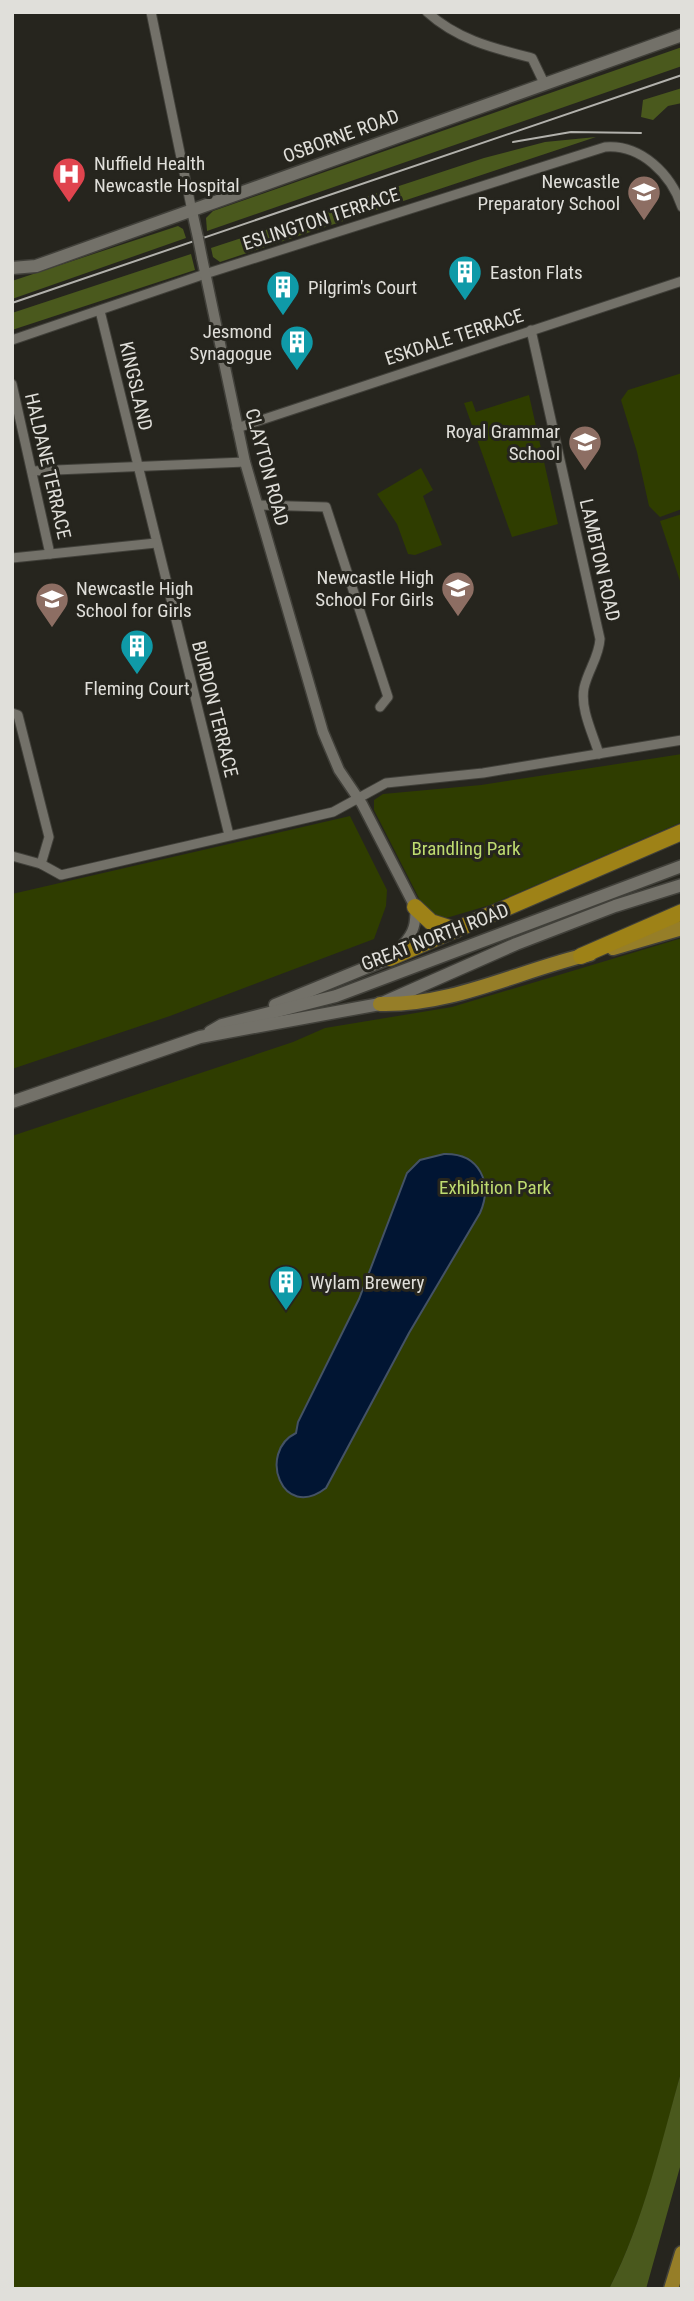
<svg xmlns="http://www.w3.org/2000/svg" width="694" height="2301" font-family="'Roboto Condensed',sans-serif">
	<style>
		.green { fill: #2f3d00 }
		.forest { fill: #4a591d }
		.water { fill: #011533; stroke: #445265; stroke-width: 2 }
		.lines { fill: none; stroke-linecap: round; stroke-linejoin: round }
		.minor-casing { stroke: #41403a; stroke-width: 11 }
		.tertiary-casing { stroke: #41403a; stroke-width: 13 }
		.secondary-casing { stroke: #41403a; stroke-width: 15 }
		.trunk-casing { stroke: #41403a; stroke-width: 17 }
		.motorway-casing { stroke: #41403a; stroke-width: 18 }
		.minor { stroke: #737169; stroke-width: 9 }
		.tertiary { stroke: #737169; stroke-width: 10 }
		.secondary { stroke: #737169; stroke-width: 12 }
		.trunk { stroke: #967e28; stroke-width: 14 }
		.motorway { stroke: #9e8217; stroke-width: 16 }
		.tram { stroke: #b2b1ac; stroke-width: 2 }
		.tertiary-bridge-casing { stroke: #41403a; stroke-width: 13; stroke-linecap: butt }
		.tertiary-bridge { stroke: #737169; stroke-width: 10 }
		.labels { text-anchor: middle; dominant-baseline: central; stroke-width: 6; stroke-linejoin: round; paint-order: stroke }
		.street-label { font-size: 19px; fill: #e0dfda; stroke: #26251e }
		.poi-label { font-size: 19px; fill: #e0dfda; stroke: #26251e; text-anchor: start }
		.park-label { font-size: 19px; fill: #bedb70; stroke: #26251e }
	</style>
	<rect width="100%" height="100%" fill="#26251e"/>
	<!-- green -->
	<g class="green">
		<path d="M682 373V509L660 517 649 506 637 452 621 400 628 390Z"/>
		<path d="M529 395 558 524 512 537 464 403 472 401 476 412Z"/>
		<path d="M421 468 433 490 423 496 442 545 415 555 408 554 397 524 377 494Z"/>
		<path d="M682 514V587L660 521Z"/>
		<path d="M682 754V822L490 905 443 919 426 912 374 810V800L383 794 481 785Z"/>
		<path d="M350 816 387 890 386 906 374 939 170 1016 12 1069V894Z"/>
		<path d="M682 938V2069C662 2143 644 2221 609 2289H12V1136L293 1042 325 1028 452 1007Z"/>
	</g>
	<!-- forest -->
	<g class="forest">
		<path d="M682 47V66L207 231 206 218 213 211Z"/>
		<path d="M682 88V103L668 106 653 120 641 117 643 100Z"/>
		<path d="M596 137 220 262 213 257 211 248 484 158 545 142Z"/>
		<path d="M178 226 183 229 186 238 12 299V281Z"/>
		<path d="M191 254 195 270 12 330V313Z"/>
		<path d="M682 2069V2160L646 2289H609C644 2221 661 2143 682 2069Z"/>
	</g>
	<!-- water -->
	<path class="water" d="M444 1154C480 1153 493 1183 480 1213L409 1333 326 1488C282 1522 257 1452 296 1433L298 1422 359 1299 407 1173 420 1160Z"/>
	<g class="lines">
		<!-- minor casing -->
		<g class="minor-casing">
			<g id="minor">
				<path d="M151 12 192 211"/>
				<path d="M427 12C458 40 493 48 532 58L544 83"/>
				<path d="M100 311 229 835"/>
				<path d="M531 330 600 639C599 657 588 670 584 688 580 709 593 734 599 754"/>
				<path d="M12 340 205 274 605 147C641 144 671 174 682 207"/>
				<path d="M12 384 50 554"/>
				<path d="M237 428 682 281"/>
				<path d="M32 471 245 462"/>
				<path d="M258 505 326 507 388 697 380 707"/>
				<path d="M12 558 156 543"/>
				<path d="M12 713 18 715 49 837 41 864"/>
				<path d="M12 856 41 864 61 875 333 812 386 783 483 773 682 740"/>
			</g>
		</g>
		<!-- tertiary casing -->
		<g class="tertiary-casing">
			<g id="tertiary">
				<path d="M192 211 198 238"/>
				<path d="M202 258 245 462 323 732 339 770 362 804 415 907C417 928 411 937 397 951"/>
			</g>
		</g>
		<!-- secondary casing -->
		<g class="secondary-casing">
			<g id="secondary">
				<path d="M12 268 36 266 682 35"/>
				<path d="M275 1005 390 958"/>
				<path d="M210 1032 222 1025 336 996 682 866"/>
				<path d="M12 1102 200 1037 380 1004 516 944 615 906 682 885"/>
			</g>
		</g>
		<!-- trunk casing -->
		<g class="trunk-casing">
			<g id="trunk">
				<path d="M613 948 682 928"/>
				<path d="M380 1004C453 1006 520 970 590 954"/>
				<path d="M671 2289 682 2253"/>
			</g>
		</g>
		<!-- motorway casing -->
		<g class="motorway-casing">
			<g id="motorway">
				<path d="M415 907 431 922 456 930"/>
				<path d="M581 956 682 912"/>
				<path d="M390 958 682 832"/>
			</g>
		</g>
		<!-- minor -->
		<use href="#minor" class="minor"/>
		<!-- tertiary -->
		<use href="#tertiary" class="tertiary"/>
		<!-- secondary -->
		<use href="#secondary" class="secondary"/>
		<!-- trunk -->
		<use href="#trunk" class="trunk"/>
		<!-- motorway -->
		<use href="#motorway" class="motorway"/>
		<!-- tram -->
		<g class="tram">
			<path d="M513 142 571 132 641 133"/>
			<path d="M12 303 682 75"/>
		</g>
		<!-- tertiary-bridge casing -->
		<g class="tertiary-bridge-casing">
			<path id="tertiary-bridge" d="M198 238 202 258"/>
		</g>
		<!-- tertiary-bridge -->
		<use href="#tertiary-bridge" class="tertiary-bridge"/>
	</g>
	<!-- icons -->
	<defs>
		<g id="hospital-pin" transform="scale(1.75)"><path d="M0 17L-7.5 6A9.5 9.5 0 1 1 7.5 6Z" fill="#e0444e" stroke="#26251e"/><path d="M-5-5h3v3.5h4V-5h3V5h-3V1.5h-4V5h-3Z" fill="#fff"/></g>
		<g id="school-pin" transform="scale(1.75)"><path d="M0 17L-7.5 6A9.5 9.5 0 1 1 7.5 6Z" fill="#8d6e63" stroke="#26251e"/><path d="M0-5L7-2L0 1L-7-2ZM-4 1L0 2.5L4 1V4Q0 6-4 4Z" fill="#fff"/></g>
		<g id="building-pin" transform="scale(1.75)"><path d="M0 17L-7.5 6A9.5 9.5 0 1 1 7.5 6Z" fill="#0f9aa8" stroke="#26251e"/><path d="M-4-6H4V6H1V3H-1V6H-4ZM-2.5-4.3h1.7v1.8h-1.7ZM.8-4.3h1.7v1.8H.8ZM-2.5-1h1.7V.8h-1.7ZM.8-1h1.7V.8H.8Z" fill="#fff"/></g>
	</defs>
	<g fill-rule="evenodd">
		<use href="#hospital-pin" x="69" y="174"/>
		<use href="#school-pin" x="644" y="192"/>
		<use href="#building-pin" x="465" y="272"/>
		<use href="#building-pin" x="283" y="287"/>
		<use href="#building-pin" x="297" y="342"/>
		<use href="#school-pin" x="585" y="442"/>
		<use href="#school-pin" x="458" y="588"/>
		<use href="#school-pin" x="52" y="599"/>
		<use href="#building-pin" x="137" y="646"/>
		<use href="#building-pin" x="286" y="1282"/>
	</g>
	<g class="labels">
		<!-- street labels -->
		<g class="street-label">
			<text transform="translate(341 136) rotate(-20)">OSBORNE ROAD</text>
			<text transform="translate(321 219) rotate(-18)">ESLINGTON TERRACE</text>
			<text transform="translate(454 337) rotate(-18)">ESKDALE TERRACE</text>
			<text transform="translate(136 386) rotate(77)">KINGSLAND</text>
			<text transform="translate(48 466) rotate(77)">HALDANE TERRACE</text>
			<text transform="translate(267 467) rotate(75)">CLAYTON ROAD</text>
			<text transform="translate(600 560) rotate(77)">LAMBTON ROAD</text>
			<text transform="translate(215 709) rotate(76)">BURDON TERRACE</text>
			<text transform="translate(435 937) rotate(-21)">GREAT NORTH ROAD</text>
		</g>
		<!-- poi labels -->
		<g class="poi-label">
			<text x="94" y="163">Nuffield Health<tspan x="94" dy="22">Newcastle Hospital</tspan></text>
			<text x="620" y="181" text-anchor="end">Newcastle<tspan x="620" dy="22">Preparatory School</tspan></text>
			<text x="490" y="272">Easton Flats</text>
			<text x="308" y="287">Pilgrim's Court</text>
			<text x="272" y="331" text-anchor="end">Jesmond<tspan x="272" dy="22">Synagogue</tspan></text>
			<text x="560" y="431" text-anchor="end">Royal Grammar<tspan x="560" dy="22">School</tspan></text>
			<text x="434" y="577" text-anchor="end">Newcastle High<tspan x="434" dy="22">School For Girls</tspan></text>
			<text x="76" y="588">Newcastle High<tspan x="76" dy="22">School for Girls</tspan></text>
			<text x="137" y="688" text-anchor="middle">Fleming Court</text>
			<text x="310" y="1282">Wylam Brewery</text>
		</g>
		<!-- park labels -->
		<g class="park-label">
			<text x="466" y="848">Brandling Park</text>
			<text x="495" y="1187">Exhibition Park</text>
		</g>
	</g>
	<!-- border -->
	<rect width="694" height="2301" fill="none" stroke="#e0dfda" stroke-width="28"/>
</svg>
